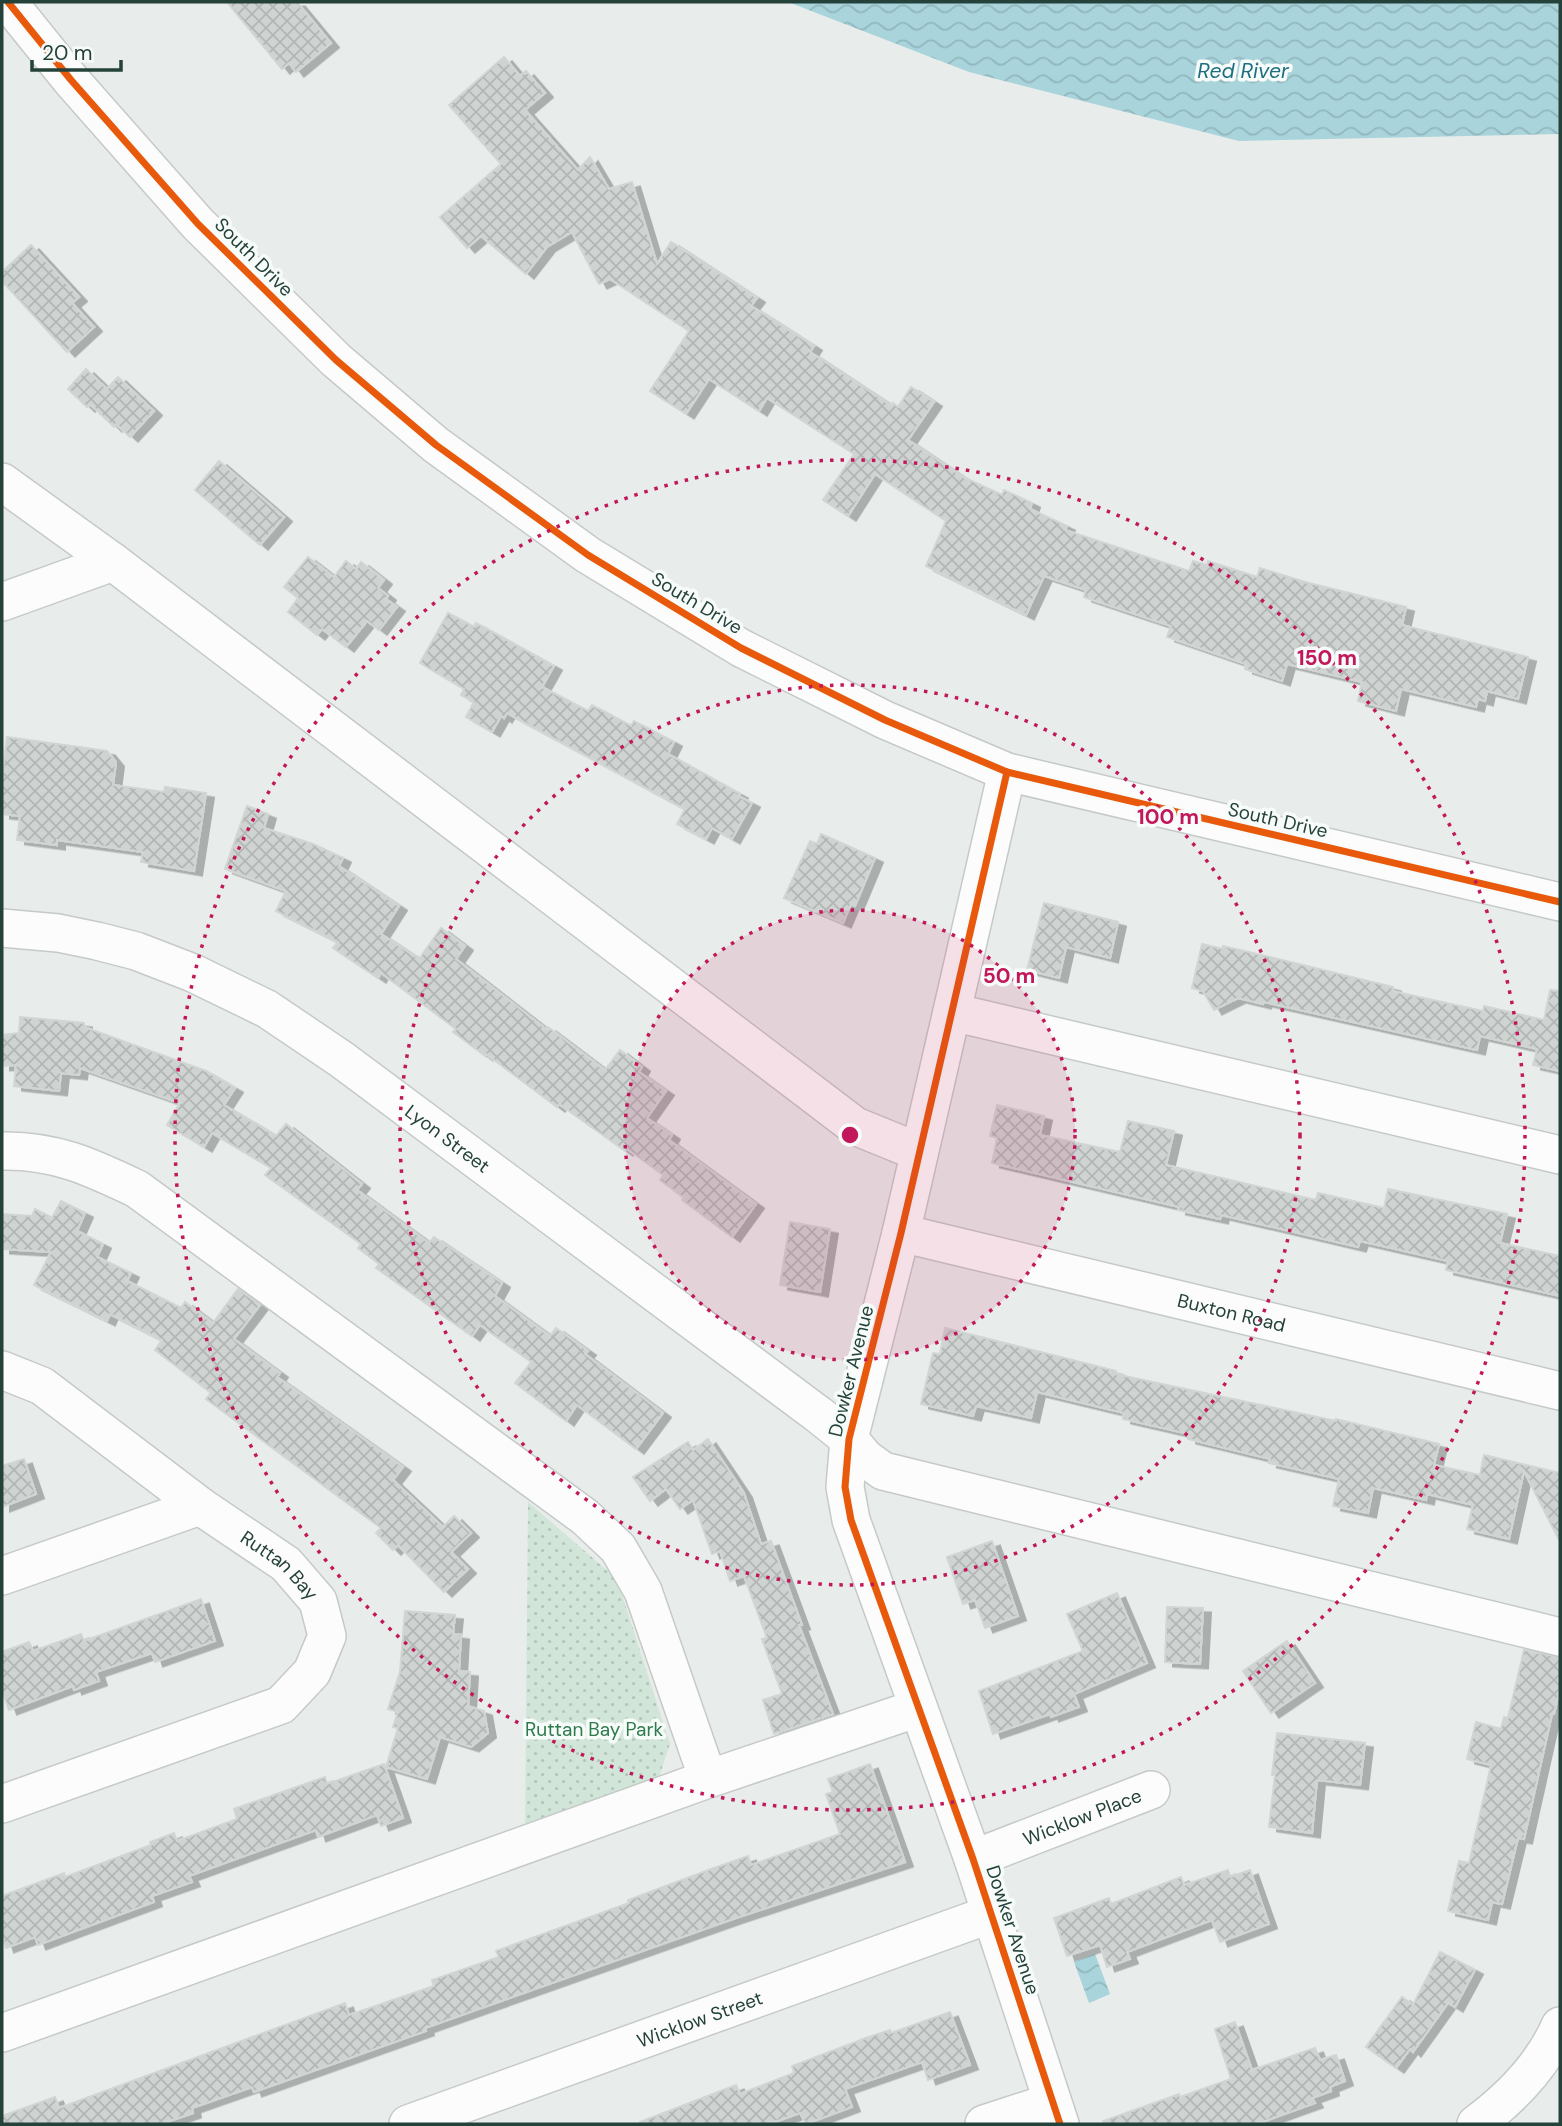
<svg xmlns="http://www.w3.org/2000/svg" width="1562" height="2126" font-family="'DM Sans',sans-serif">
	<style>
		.park { fill: url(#park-dots) }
		.water { fill: url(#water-waves) }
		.building { fill: url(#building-cross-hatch); stroke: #d1d6d4; stroke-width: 2; filter: url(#shadow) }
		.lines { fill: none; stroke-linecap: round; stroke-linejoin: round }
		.minor-casing { stroke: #c5cac8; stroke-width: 40 }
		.minor { stroke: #fcfcfc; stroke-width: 37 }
		.cycleway-casing { stroke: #f7fbf9; stroke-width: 11 }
		.cycleway { stroke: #e8590c; stroke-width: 7 }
		.ring { fill: none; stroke: #c2185b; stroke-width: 3.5; stroke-dasharray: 3.5 7 }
		.labels { text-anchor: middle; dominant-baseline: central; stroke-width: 7; stroke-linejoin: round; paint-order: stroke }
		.street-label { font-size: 19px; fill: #24423a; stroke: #f7fbf9 }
		.park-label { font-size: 19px; fill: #2d7a4b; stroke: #f7fbf9 }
		.water-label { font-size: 21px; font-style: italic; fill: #1c6f80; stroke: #f7fbf9 }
		.centre { fill: #c2185b; stroke: #f7fbf9; stroke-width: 3.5 }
		.ring-label { font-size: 21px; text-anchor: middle; font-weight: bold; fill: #c2185b; stroke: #f7fbf9; stroke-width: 7; stroke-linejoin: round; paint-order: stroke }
	</style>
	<defs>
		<pattern id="park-dots" width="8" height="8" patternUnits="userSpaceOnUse" patternTransform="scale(1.75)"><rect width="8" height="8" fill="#d1e6d8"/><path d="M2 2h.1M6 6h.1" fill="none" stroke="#b3c6ba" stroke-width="1.8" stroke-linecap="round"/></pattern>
		<pattern id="water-waves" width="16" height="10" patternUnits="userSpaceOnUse" patternTransform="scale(1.75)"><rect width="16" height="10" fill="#a9d4db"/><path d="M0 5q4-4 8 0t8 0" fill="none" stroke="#91b7bd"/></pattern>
		<pattern id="building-cross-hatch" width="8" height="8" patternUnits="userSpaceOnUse" patternTransform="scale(1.75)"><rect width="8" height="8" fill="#cfd4d2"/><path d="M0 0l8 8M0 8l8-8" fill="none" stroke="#b2b7b5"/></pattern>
		<filter id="shadow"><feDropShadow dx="8" dy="4.5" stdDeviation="0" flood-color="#0004"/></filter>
	</defs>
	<rect width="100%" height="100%" fill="#e8edeb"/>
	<!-- park -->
	<path class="park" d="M528 1502 617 1579 670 1744 658 1780 525 1831Z"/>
	<!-- water -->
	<g class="water">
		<path d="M788 2H1560V134L1239 141 969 72Z"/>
		<path d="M1095 1954 1110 1994 1089 2003 1074 1962Z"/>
	</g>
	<!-- building -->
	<g class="building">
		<path d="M227 2H297L331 43 296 72 289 63 282 69Z"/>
		<path d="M504 57 520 76 526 71 545 93 525 110 578 170 590 157 609 189 632 182 657 264 671 242 757 298 751 306 814 346 810 352 892 406 893 403 898 407 911 387 934 402 908 440 963 477 1002 495 1004 490 1032 503 1030 509 1067 526 1065 530 1189 571 1193 561 1207 565 1208 561 1257 577 1260 568 1305 582 1406 607 1402 625 1528 657 1518 699 1487 691 1485 701 1478 699 1476 707 1401 689 1396 711 1358 701 1362 682 1287 664 1282 681 1245 669 1246 664 1167 637 1171 626 1084 597 1086 590 1044 576 1026 615 926 566 946 521 875 474 848 516 823 500 854 454 767 398 759 411 709 379 686 414 650 391 689 331 610 279 599 284 572 232 547 247 526 274 481 236 467 248 440 217 501 164 449 105Z"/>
		<path d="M31 245 79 297 72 303 94 327 67 352 2 281V272Z"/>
		<path d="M86 369 107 389 118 377 154 411 130 437 116 424 114 427 90 404 87 407 68 389Z"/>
		<path d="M219 461 284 517 260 545 195 490Z"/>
		<path d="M308 557 334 577 346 561 356 569 361 562 384 580 378 588 388 596 386 599 397 607 379 630 367 621 346 647 322 629 317 635 288 612 298 598 284 587Z"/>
		<path d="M448 613 474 627 476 623 554 666 542 687 588 711 592 705 631 726 634 721 674 742 668 754 740 794 738 796 752 803 732 839 712 828 706 839 677 824 685 809 507 713 504 718 501 716 492 732 466 717 474 702 461 695 464 689 420 663Z"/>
		<path d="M7 737 107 751 116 762 113 785 164 792 165 787 206 793 194 871 141 862 143 852 57 840V845L17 840 20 816 2 814V781Z"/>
		<path d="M247 806 268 814 264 828 313 844 343 858 339 866 399 906 381 934 419 959 441 928 465 946 456 959 546 1029 548 1027 605 1070 620 1050 642 1067 639 1072 666 1091 647 1118 672 1135 669 1140 756 1204 732 1237 682 1200 684 1198 660 1180 663 1175 627 1149 625 1151 559 1104 557 1107 486 1054 485 1056 453 1032 456 1029 381 973 378 978 333 948 338 942 276 911 286 891 225 869Z"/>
		<path d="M821 834 875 858 855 906 851 904 843 923 784 898 810 841 817 844Z"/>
		<path d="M1044 903 1118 922 1110 958 1066 947 1059 978 1027 970Z"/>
		<path d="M1202 944 1223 949V946L1274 958 1393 987 1392 991 1483 1011 1484 1006 1544 1020 1550 990 1560 991V1071L1533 1065 1537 1049 1480 1036 1477 1050 1264 1002 1263 1004 1238 998 1214 1010 1203 991 1192 988Z"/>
		<path d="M20 1017 84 1023V1027L206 1071 235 1088 224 1105 276 1136 286 1124 362 1184 357 1190 429 1243 434 1237 502 1283 495 1296 550 1336 556 1328 588 1351 585 1354 663 1413 636 1449 577 1405 566 1421 515 1383 531 1362 480 1325 472 1336 376 1268 379 1264 358 1248 361 1244 265 1175 271 1168 212 1133 204 1147 167 1125 180 1103 80 1068 79 1075 61 1073 59 1091 14 1086 16 1065 2 1066V1035L19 1033Z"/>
		<path d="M997 1105 1044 1116 1040 1135 1120 1152 1128 1121 1174 1131 1166 1165 1316 1200 1318 1193 1384 1208 1388 1189 1507 1214 1500 1243 1560 1256V1296L1446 1270 1448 1261 1360 1241 1358 1247 1221 1215 1220 1219 1178 1210 1179 1207 992 1163 997 1138 990 1136Z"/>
		<path d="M61 1201 85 1213 77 1231 103 1244 97 1257 131 1273 127 1281 181 1308 185 1302 213 1323 238 1289 260 1305 234 1339 280 1373 277 1377 403 1467 393 1480 443 1527 454 1516 471 1533 451 1552 468 1569 444 1592 398 1545 393 1550 376 1533 381 1528 206 1399 211 1393 155 1350 162 1340 110 1314 107 1321 34 1285 51 1252 2 1249V1214L32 1216 35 1209 52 1218Z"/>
		<path d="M790 1222 830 1229 820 1292 780 1285Z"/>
		<path d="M945 1328 1116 1371 1115 1374 1336 1421V1419L1439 1444 1434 1465 1480 1475 1484 1455 1560 1473V1542L1524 1471 1509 1539 1467 1529 1473 1505 1427 1494 1426 1500 1373 1488 1368 1513 1333 1506 1339 1479 1269 1463 1270 1459 1188 1439 1189 1434 1123 1419 1124 1413 1037 1392 1031 1418 976 1406 973 1416 921 1404 933 1353 940 1354Z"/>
		<path d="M708 1439 744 1493 761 1544 771 1541 802 1625H799L833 1714 774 1734 763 1700 782 1694 762 1639 767 1638 744 1576 730 1581 720 1551 712 1554 693 1500 680 1509 666 1489 650 1501 633 1477 688 1442 693 1450Z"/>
		<path d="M24 1459 36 1494 2 1507V1466Z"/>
		<path d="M992 1541 1018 1616 985 1628 975 1600 963 1604 947 1557Z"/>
		<path d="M1117 1593 1147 1663 1074 1694 1079 1707 1051 1717 1050 1714 993 1734 979 1691 1083 1651 1067 1614Z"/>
		<path d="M201 1599 215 1641 155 1662 152 1653 96 1672 99 1681 74 1690 73 1686 9 1710 2 1690V1652L29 1642 33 1651 81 1634 84 1641Z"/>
		<path d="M1167 1607 1203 1608 1200 1664 1165 1662Z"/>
		<path d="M405 1611 455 1615 453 1634 461 1635 459 1671 470 1672 468 1706 484 1711 488 1733 471 1747 440 1737 427 1779 386 1767 398 1728 393 1727 398 1712 388 1709 400 1672Z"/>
		<path d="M1287 1641 1315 1683 1271 1713 1243 1671Z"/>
		<path d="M1524 1650 1560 1657V1688L1554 1714H1552L1524 1839 1518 1838 1502 1904 1492 1902 1488 1920 1448 1911 1459 1861 1469 1863 1491 1765 1467 1759 1476 1722 1501 1729 1504 1717 1508 1718Z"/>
		<path d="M1277 1733 1365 1743 1360 1785 1317 1780 1312 1833 1269 1827 1275 1775H1272Z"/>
		<path d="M384 1764 403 1818 381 1826 377 1815 318 1837 316 1830 189 1876 192 1882 152 1896 154 1902 38 1945 35 1937 6 1948 2 1935V1896L64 1873 65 1877 151 1845 150 1842 174 1833 177 1841 237 1819 234 1809 325 1777 327 1784Z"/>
		<path d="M870 1764 905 1862 733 1919 425 2028 426 2031 254 2092 252 2087 192 2108 193 2113 161 2124H2V2116L55 2097 59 2108 345 2003 349 2015 434 1986 432 1980 499 1957 496 1951 629 1903 628 1900 714 1868 748 1856 751 1865 840 1834 826 1794 833 1792 828 1779Z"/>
		<path d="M1228 1870 1230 1877 1250 1870 1269 1924 1220 1942 1212 1920 1127 1952 1130 1959 1107 1967 1100 1945 1067 1956 1054 1918 1109 1898 1111 1904 1181 1877 1184 1885Z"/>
		<path d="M1440 1952 1475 1970 1455 2007 1448 2003 1413 2052 1410 2049 1396 2068 1366 2047 1402 1997 1413 2005Z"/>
		<path d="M950 2012 970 2065 928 2080 922 2062 845 2089 852 2107 806 2124 800 2113 769 2124H640V2122L736 2085 740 2094 794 2073 792 2066 866 2038 890 2030 891 2033Z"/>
		<path d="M1235 2022 1252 2070 1315 2048 1320 2060 1336 2055 1345 2081 1330 2087 1331 2091 1312 2098 1315 2103 1257 2124H1104L1103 2121 1179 2094 1180 2097 1231 2079 1215 2029Z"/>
	</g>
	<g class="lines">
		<!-- minor casing -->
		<g class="minor-casing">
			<g id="minor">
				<path d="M8 2 71 80 198 224 336 360 436 445 588 555 741 648 885 720 1007 772 1560 902"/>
				<path d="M2 482 113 562"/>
				<path d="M2 602 113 562 855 1126 919 1152"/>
				<path d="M1007 772 901 1233 849 1439 845 1487 851 1520 973 1859 1060 2124"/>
				<path id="s1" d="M2 928 58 933 97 941 136 951 193 973 267 1009 341 1059 819 1415 849 1439 865 1458 883 1471 1560 1637"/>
				<path d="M952 1012 1560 1155"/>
				<path d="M2 1151C55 1150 91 1167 137 1189L585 1517 618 1548 643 1591 708 1779"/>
				<path id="s2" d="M901 1233 1560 1391"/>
				<path id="s3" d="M2 1370 42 1386 200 1506 286 1564 318 1601 327 1636 312 1672 281 1705 2 1804"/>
				<path d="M2 1576 200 1506"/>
				<path id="s4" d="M973 1859 1151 1790"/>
				<path d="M2 2033 708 1779 918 1708"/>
				<path id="s5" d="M408 2124 991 1914"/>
				<path d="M984 2124 1052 2102"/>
				<path d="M1476 2124C1511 2098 1542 2067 1560 2026"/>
			</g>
		</g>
		<!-- minor -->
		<use href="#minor" class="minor"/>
		<!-- cycleway casing -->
		<g class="cycleway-casing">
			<g id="cycleway">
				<path d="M8 2 71 80 198 224 336 360 436 445 588 555 741 648 885 720 1007 772 1560 902"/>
				<path d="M1007 772 901 1233 849 1439 845 1487 851 1520 973 1859 1060 2124"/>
			</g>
		</g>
		<!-- cycleway -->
		<use href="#cycleway" class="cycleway"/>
	</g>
	<!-- distance rings -->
	<circle cx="850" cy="1135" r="225" fill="#c2185b" fill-opacity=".12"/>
	<g class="ring">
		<circle cx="850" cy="1135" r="225"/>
		<circle cx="850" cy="1135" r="450"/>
		<circle cx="850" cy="1135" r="675"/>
	</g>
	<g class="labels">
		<!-- street labels -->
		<g class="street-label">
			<text transform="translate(254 257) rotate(45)">South Drive</text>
			<text transform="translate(697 603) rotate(31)">South Drive</text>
			<text transform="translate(1278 820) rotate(13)">South Drive</text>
			<text stroke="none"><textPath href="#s1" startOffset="502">Lyon Street</textPath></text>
			<text stroke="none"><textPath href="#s2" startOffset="340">Buxton Road</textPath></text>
			<text transform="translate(851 1371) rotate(-76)">Dowker Avenue</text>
			<text stroke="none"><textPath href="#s3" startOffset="341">Ruttan Bay</textPath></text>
			<text stroke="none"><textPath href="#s4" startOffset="117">Wicklow Place</textPath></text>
			<text transform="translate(1013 1930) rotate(72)">Dowker Avenue</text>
			<text stroke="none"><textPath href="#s5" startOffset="310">Wicklow Street</textPath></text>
		</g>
		<!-- park labels -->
		<g class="park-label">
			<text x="594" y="1729">Ruttan Bay Park</text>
		</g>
		<!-- water labels -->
		<g class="water-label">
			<text x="1243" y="71">Red River</text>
		</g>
	</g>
	<circle cx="850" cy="1135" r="10" class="centre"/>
	<g class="ring-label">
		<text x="1327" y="665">150 m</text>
		<text x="1168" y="824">100 m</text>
		<text x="1009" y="983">50 m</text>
	</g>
	<!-- border -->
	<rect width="1562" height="2126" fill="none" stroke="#24423a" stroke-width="7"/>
	<!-- scale -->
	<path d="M32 60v10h89v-10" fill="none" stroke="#24423a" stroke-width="3.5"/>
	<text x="42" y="60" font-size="21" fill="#24423a" stroke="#f7fbf9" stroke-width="5" paint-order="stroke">20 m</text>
</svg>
